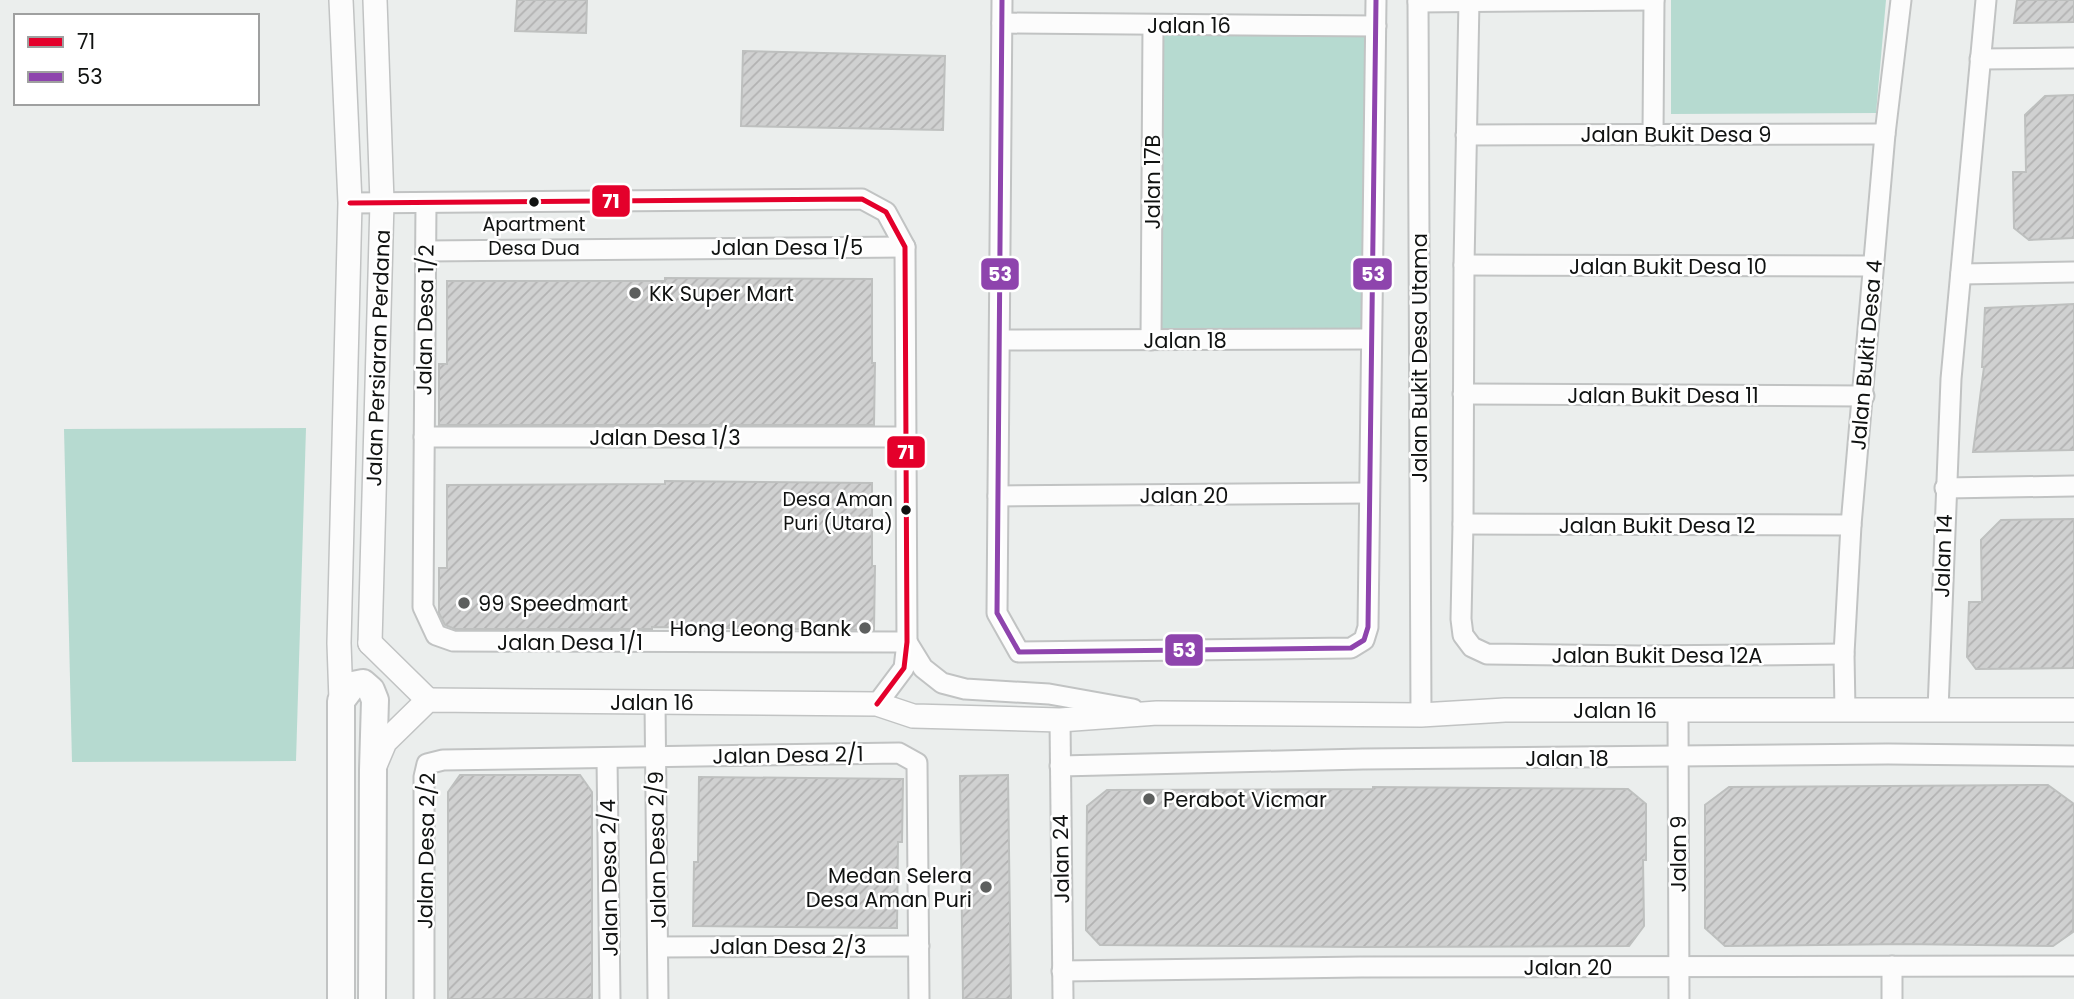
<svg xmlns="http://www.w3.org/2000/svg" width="2074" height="999" font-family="Poppins,sans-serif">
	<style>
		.green { fill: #b6dad0 }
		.building { fill: url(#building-hatch); stroke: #bec0bf; stroke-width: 2 }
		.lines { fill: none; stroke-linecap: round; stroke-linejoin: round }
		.minor-casing { stroke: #c1c3c3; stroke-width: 23 }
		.tertiary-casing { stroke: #c1c3c3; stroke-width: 26 }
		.secondary-casing { stroke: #c1c3c3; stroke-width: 30 }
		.minor { stroke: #fcfcfc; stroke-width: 19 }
		.tertiary { stroke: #fcfcfc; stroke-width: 23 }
		.secondary { stroke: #fcfcfc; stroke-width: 26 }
		.bus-1-casing { stroke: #fff; stroke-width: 10 }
		.bus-2-casing { stroke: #fff; stroke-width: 10 }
		.bus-1 { stroke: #e4002b; stroke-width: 5 }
		.bus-2 { stroke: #8e44ad; stroke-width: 5 }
		.bus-dot { fill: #101211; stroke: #fff; stroke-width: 2.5 }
		.poi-dot { fill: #5d5f5e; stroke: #fff; stroke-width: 2.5 }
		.labels { text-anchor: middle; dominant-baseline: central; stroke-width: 5; stroke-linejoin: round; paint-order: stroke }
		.bus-label { font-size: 19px; fill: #101211; stroke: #fff }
		.street-label { font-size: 21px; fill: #101211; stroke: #fff }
		.poi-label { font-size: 21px; fill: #101211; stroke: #fff; text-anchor: start }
		.line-badge { stroke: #fff; stroke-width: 2.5 }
		.badge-label { font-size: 19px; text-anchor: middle; font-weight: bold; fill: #fff }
	</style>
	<defs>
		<pattern id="building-hatch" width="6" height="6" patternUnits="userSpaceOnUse" patternTransform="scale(1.75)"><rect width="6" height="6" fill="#d0d1d1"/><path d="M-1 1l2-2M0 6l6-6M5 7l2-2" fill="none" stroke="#b2b2b2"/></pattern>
	</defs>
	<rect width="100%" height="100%" fill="#ebeeed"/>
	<!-- green -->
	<g class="green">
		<path d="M1671 0H1886L1876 113 1671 114Z"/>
		<path d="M1153 25 1376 26 1371 339 1151 340Z"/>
		<path d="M306 428 296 761 72 762 64 429Z"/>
	</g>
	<!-- building -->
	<g class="building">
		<path d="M517 0H587L586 33 515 31Z"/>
		<path d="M2017 0H2074V22L2014 23Z"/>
		<path d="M743 51 945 56 943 130 741 126Z"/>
		<path d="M2074 95V238L2029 240 2014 228 2013 172H2026L2025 115 2045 96Z"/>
		<path d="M665 278 872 279V363H875L874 425H439V364H447V281H665Z"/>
		<path d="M2074 304V450L1973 452 1984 367H1982L1985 308Z"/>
		<path d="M665 481 872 483V566H875L874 630 652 627V629H455L445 625 439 613V568H447V485L665 484Z"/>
		<path d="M2074 519V668L1976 669 1967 657 1969 602H1982L1981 540 2001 520Z"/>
		<path d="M460 775H580L592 792V999H448V792Z"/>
		<path d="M1008 775 1011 999H963L960 776Z"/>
		<path d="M699 777 903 779 902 842H898L897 928 693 926 694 862H698Z"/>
		<path d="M2048 785 2074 804 2073 932 2053 946 1904 944 1725 946 1705 928V805L1729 787Z"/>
		<path d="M1373 787 1628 789 1646 804V860H1643L1644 926 1629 946 1358 947 1100 945 1086 930 1087 806 1107 790 1373 789Z"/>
	</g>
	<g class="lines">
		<!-- minor casing -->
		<g class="minor-casing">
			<g id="minor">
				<path d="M1002 0 997 613 1019 652 1351 648 1364 640 1368 627 1376 0"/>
				<path d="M1418 0 1421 715"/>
				<path d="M1469 0 1464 265 1463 524 1461 619 1463 635 1472 647 1487 654 1641 656 1844 654"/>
				<path d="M1418 2 1654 0"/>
				<path d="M1002 23 1376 26"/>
				<path d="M1980 59 2074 58"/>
				<path d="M1466 135 1885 134"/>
				<path d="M1653 135 1654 0"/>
				<path d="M350 203 862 199 886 212 905 247 907 642 904 668 877 704"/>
				<path d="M426 203 423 607 436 635 453 641 907 642"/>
				<path d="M426 251 905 247"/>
				<path d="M1464 265 1873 266"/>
				<path d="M1961 274 2074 272"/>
				<path d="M1000 340 1371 339"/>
				<path d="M1151 340 1153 25"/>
				<path d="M1463 394 1864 396"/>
				<path d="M424 437H906"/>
				<path d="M1945 488 2074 486"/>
				<path d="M998 496 1369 493"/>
				<path d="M1463 524 1851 525"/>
				<path d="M907 642 923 668 942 683 965 689 1049 694 1133 709"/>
				<path d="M655 702 658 999"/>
				<path d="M1678 710 1679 999"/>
				<path d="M1845 710 1844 654 1851 525 1885 134 1901 0"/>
				<path d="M1938 710 1951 379 1986 0"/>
				<path d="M1060 720 1063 999"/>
				<path d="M607 758 610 999"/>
				<path d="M1060 766 1363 759 1888 754 2074 756"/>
				<path d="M658 947 919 946"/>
				<path d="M1892 966V999"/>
				<path d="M1062 971 1361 967 2074 966"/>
				<path d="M424 999V777L427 764 443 760 899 753 917 763 919 999"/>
			</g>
		</g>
		<!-- tertiary casing -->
		<g class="tertiary-casing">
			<g id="tertiary">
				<path d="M341 0 350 203 339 643 341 701"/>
				<path d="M370 643 382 202 375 0"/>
				<path d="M370 643 428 700"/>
				<path d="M374 768 385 742 428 700 877 704 913 716 1060 720 1157 713 1421 715 1505 710H2074"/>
			</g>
		</g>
		<!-- secondary casing -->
		<g class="secondary-casing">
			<path id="secondary" d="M341 999V701L353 685 363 683 371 690 375 700 373 770 372 999"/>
		</g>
		<!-- minor -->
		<use href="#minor" class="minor"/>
		<!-- tertiary -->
		<use href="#tertiary" class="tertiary"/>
		<!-- secondary -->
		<use href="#secondary" class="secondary"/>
		<!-- bus-1 casing -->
		<g class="bus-1-casing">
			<path id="bus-1" d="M350 203 862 199 886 212 905 247 907 642 904 668 877 704"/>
		</g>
		<!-- bus-2 casing -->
		<g class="bus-2-casing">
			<path id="bus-2" d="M1002 0 997 613 1019 652 1351 648 1364 640 1368 627 1376 0"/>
		</g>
		<!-- bus-1 -->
		<use href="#bus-1" class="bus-1"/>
		<!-- bus-2 -->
		<use href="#bus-2" class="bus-2"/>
	</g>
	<!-- markers -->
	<g class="bus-dot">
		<circle cx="534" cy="202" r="6"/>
		<circle cx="906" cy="510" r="6"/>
	</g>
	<g class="poi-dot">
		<circle cx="635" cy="293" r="7"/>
		<circle cx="464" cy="603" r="7"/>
		<circle cx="865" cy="628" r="7"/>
		<circle cx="1149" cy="799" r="7"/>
		<circle cx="986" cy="887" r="7"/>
	</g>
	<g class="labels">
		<!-- bus labels -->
		<g class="bus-label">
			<text x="534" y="224">Apartment<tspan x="534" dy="24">Desa Dua</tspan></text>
			<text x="893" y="499" text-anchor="end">Desa Aman<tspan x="893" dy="24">Puri (Utara)</tspan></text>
		</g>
		<!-- street labels -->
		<g class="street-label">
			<text x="1189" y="25">Jalan 16</text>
			<text x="1676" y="134">Jalan Bukit Desa 9</text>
			<text transform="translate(1152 182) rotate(-90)">Jalan 17B</text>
			<text x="787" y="247">Jalan Desa 1/5</text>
			<text x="1668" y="266">Jalan Bukit Desa 10</text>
			<text transform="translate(425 320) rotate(-89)">Jalan Desa 1/2</text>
			<text x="1185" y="340">Jalan 18</text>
			<text transform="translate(1866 355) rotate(-85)">Jalan Bukit Desa 4</text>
			<text transform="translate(378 358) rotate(-88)">Jalan Persiaran Perdana</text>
			<text transform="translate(1419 358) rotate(-90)">Jalan Bukit Desa Utama</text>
			<text x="1663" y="395">Jalan Bukit Desa 11</text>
			<text x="665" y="437">Jalan Desa 1/3</text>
			<text x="1184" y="495">Jalan 20</text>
			<text x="1657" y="525">Jalan Bukit Desa 12</text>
			<text transform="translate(1943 556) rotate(-88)">Jalan 14</text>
			<text x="570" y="642">Jalan Desa 1/1</text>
			<text x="1657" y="655">Jalan Bukit Desa 12A</text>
			<text x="652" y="702">Jalan 16</text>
			<text x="1615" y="710">Jalan 16</text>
			<text transform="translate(788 755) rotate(-1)">Jalan Desa 2/1</text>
			<text x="1567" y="758">Jalan 18</text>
			<text transform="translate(657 850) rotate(-91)">Jalan Desa 2/9</text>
			<text transform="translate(426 851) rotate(-89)">Jalan Desa 2/2</text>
			<text transform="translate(1678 854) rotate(-90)">Jalan 9</text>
			<text transform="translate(1061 859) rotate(-91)">Jalan 24</text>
			<text transform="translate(609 878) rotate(-91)">Jalan Desa 2/4</text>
			<text x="788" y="946">Jalan Desa 2/3</text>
			<text x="1568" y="967">Jalan 20</text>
		</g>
		<!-- poi labels -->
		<g class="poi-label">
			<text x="649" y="293">KK Super Mart</text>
			<text x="478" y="603">99 Speedmart</text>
			<text x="851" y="628" text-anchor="end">Hong Leong Bank</text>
			<text x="1163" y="799">Perabot Vicmar</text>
			<text x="972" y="875" text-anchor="end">Medan Selera<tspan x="972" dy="24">Desa Aman Puri</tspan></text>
		</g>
	</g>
	<g class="line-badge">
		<rect x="591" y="184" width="40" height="34" rx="7" fill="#e4002b"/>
		<rect x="1352" y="257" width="41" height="34" rx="7" fill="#8e44ad"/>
		<rect x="980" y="257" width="40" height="34" rx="7" fill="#8e44ad"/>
		<rect x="886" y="435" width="40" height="34" rx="7" fill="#e4002b"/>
		<rect x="1164" y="633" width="40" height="34" rx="7" fill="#8e44ad"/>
	</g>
	<g class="badge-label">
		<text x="611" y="208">71</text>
		<text x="1373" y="281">53</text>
		<text x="1000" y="281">53</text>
		<text x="906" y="459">71</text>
		<text x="1184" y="657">53</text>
	</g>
	<!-- legend -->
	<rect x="14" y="14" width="245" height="91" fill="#ffffff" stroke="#9fa0a0" stroke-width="2"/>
	<rect x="28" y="37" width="35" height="10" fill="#e4002b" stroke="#9fa0a0" stroke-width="2"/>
	<text x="77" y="49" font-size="21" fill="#101211">71</text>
	<rect x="28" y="72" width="35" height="10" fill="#8e44ad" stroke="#9fa0a0" stroke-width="2"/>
	<text x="77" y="84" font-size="21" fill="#101211">53</text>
</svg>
